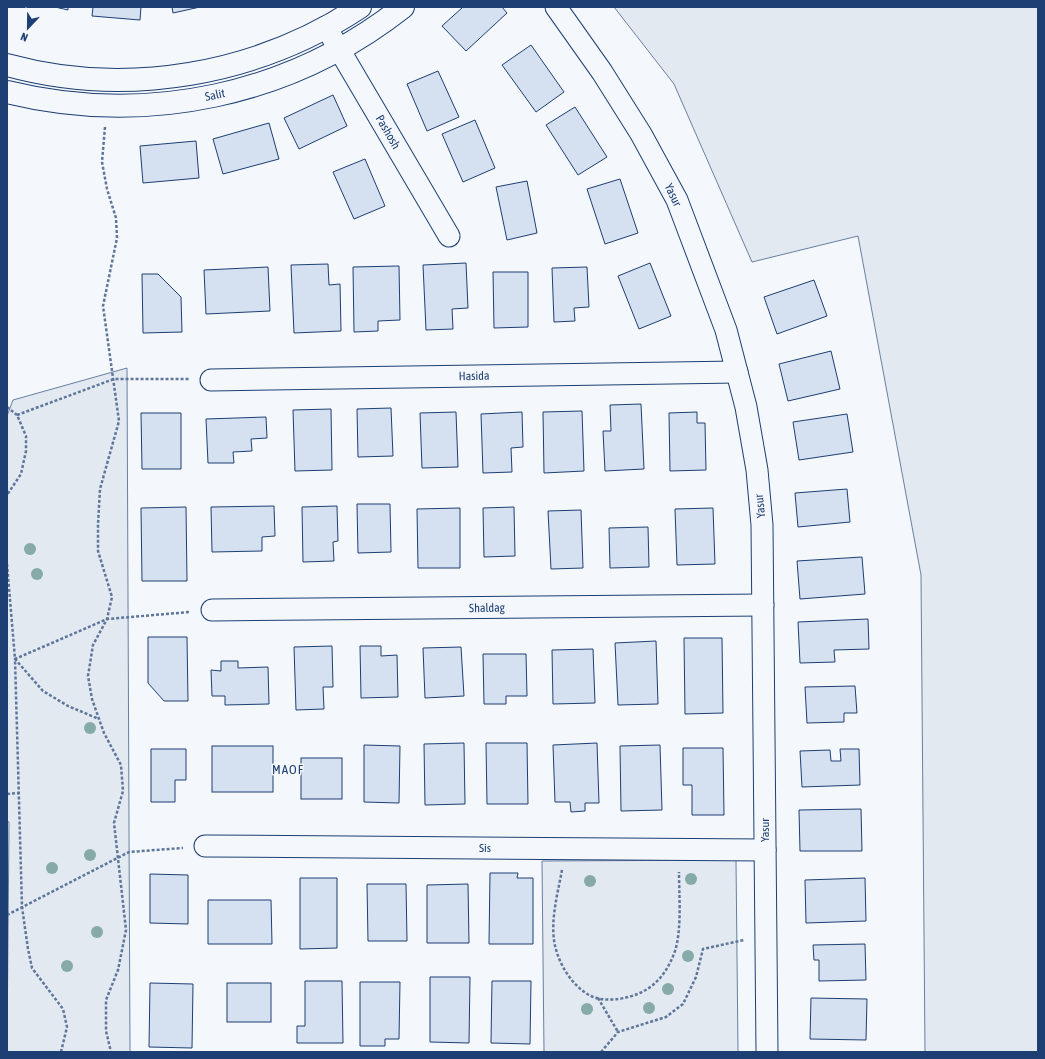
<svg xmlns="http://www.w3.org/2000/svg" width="1045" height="1059" font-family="'Asap Condensed',sans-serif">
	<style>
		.green { fill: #e3e9f0; stroke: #687fa3 }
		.building { fill: #d5e0f0; stroke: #1d3f73 }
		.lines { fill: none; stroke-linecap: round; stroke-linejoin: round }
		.minor-casing { stroke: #1d3f73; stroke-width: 23 }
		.tertiary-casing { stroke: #1d3f73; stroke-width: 24 }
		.path { stroke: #5e769c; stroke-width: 2.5; stroke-dasharray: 3 2; stroke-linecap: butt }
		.minor { stroke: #f4f7fb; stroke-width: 21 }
		.tertiary { stroke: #f4f7fb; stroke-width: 22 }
		.tree { fill: #86aba6 }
		.labels { text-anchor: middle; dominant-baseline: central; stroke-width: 3; stroke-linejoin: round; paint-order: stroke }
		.street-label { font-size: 12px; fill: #1d3f73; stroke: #f4f7fb }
		.neighbourhood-label { font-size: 13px; letter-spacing: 1px; fill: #1d3f73; stroke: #f4f7fb }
	</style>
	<rect width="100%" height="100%" fill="#f4f7fb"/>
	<!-- green -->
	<g class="green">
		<path d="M614 7H1038V1052H925L921 575 858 236 752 262 674 84Z"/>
		<path d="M127 368 130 1052H7L9 822 7 821V416L13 400Z"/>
		<path d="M736 860 738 1052H544L542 861Z"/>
	</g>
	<!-- building -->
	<g class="building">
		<path d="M55 7H68V10Z"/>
		<path d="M93 7H141L140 20 92 16Z"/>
		<path d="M172 7H200L173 13Z"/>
		<path d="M463 7H502L507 13 466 51 442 26Z"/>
		<path d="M531 45 564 92 536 112 502 65Z"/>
		<path d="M438 71 459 117 427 131 407 84Z"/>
		<path d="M333 95 347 126 299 149 284 118Z"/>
		<path d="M575 107 607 157 578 175 546 125Z"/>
		<path d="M475 120 495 168 463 182 442 134Z"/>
		<path d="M269 123 279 159 223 174 213 139Z"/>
		<path d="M196 141 199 178 143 183 140 146Z"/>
		<path d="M365 159 385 206 354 219 333 172Z"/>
		<path d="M620 179 638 233 605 244 587 189Z"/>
		<path d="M527 181 537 233 507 240 496 187Z"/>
		<path d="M466 263 468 308 452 309 453 329 426 330 423 265Z"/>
		<path d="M650 263 671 316 639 329 618 276Z"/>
		<path d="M328 264 329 285 340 284 341 331 294 333 291 265Z"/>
		<path d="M399 266 400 320 378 321V331L354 332 353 267Z"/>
		<path d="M268 267 270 311 206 314 204 270Z"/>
		<path d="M587 267 589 307 574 308 575 321 554 322 552 268Z"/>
		<path d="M493 272H528V327L494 328Z"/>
		<path d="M142 274H158L181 297 182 332 143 333Z"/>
		<path d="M814 280 827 316 777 334 764 297Z"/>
		<path d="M831 351 840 389 788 401 779 364Z"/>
		<path d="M641 404 644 469 605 471 603 431H611L610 405Z"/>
		<path d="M391 408 393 456 358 457 357 409Z"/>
		<path d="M331 409 332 470 295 471 293 410Z"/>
		<path d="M582 411 584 471 544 473 543 412Z"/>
		<path d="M456 412 458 467 422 468 420 413Z"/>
		<path d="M522 412 523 447 511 448 512 472 483 473 481 414Z"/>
		<path d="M697 412V423H705L706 470 670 471 669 413Z"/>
		<path d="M141 413H181V469H142Z"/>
		<path d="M847 414 853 452 799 460 793 422Z"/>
		<path d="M266 417 267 438 251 439 252 451 233 452 234 463H208L206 419Z"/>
		<path d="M847 489 850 522 798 527 795 493Z"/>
		<path d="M357 504H390L391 552 358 553Z"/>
		<path d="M274 506 275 536 262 537V551L212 552 211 507Z"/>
		<path d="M337 506 338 541 333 542 334 561 303 562 302 507Z"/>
		<path d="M186 507 187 581H142L141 508Z"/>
		<path d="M514 507 515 556 484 557 483 508Z"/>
		<path d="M460 508V568H418L417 509Z"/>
		<path d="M713 508 715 564 677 565 675 509Z"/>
		<path d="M581 510 583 568 551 569 548 511Z"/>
		<path d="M648 527 649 567 610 568 609 528Z"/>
		<path d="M862 557 865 594 800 599 797 561Z"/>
		<path d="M868 619 869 649 834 650 835 662 800 663 798 622Z"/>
		<path d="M148 637H187L188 701H164L148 683Z"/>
		<path d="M684 638H722L723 713 685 714Z"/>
		<path d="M656 641 658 704 618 705 615 643Z"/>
		<path d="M332 646 333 687H323L324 709 296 710 294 647Z"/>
		<path d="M360 646H381V656L397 655 398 697 361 698Z"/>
		<path d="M461 647 464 696 425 698 423 648Z"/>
		<path d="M593 649 595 703 553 704 552 650Z"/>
		<path d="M483 654H526L527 696H506V704H484Z"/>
		<path d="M221 661H238V668L268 667 269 704 225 705V696H212L211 670 221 671Z"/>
		<path d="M855 686 857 713H844V722L807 723 805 687Z"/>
		<path d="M464 743 465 804 425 805 424 744Z"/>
		<path d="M486 743H527L528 804H487Z"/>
		<path d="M597 743 599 803H585V811L571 812 570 802H555L553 745Z"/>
		<path d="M364 745 400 746 399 803 364 802Z"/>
		<path d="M660 745 662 810 621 811 620 746Z"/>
		<rect x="212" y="746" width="61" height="46"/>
		<path d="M683 748H723L724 815H692V785H683Z"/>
		<path d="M151 749H186V780H175V802H151Z"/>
		<path d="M840 749H859L860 785 802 787 800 751 830 750 831 761H841Z"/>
		<rect x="301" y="758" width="41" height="41"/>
		<path d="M861 809 862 851H800L799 810Z"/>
		<path d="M490 873H518L517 878H533V944H489Z"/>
		<path d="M150 874 188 875V924L150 923Z"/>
		<path d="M300 878H337V948L300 949Z"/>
		<path d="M865 878 866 921 806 923 805 880Z"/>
		<path d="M367 884H406L407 941H368Z"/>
		<path d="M468 884 469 943H427V885Z"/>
		<path d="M208 900H271L272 944H208Z"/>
		<path d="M865 944 866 980 819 981V960H814L813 945Z"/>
		<path d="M430 977H470L469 1043 430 1042Z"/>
		<path d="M305 981H342L343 1043H297V1026H305Z"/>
		<path d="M492 981H531L530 1044 491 1043Z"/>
		<path d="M360 982H400L399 1039H385V1046H360Z"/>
		<path d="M150 983 193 984 192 1048 149 1047Z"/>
		<rect x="227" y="983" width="44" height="39"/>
		<path d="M811 998 867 999 866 1040 810 1039Z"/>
	</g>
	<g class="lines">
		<!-- minor casing -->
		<g class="minor-casing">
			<g id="minor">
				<path d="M556 7 602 72 641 134 677 200 726 330 746 407 757 470 762 525 767 1052"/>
				<path d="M326 27 449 236"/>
				<path d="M211 380 737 372"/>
				<path d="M212 610 763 605"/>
				<path d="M205 846 765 850"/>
			</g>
		</g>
		<!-- tertiary casing -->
		<g class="tertiary-casing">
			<g id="tertiary">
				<path d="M7 65C127 98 257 75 360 7"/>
				<path d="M7 92C146 126 290 96 403 7"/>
			</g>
		</g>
		<!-- path -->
		<g class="path">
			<path d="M105 127 102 162 107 189 116 218 117 238 103 306 119 421 100 489 98 524V551L112 597 107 619 93 645 88 676 92 699 99 719 104 733 121 765 123 791 114 823 126 930 118 970 106 1000V1031L111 1052"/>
			<path d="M7 407 17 415 26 436V451L21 474 7 495"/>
			<path d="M17 415 114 379H190"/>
			<path d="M7 564 15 659 43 691 68 706 99 719"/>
			<path d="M7 794 19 793"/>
			<path d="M562 870C558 892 551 917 554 940 557 961 570 984 589 995 597 1000 609 1000 618 999 648 995 665 979 675 951 682 929 679 895 679 872"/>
			<path d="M7 915 129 852 183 848"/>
			<path d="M598 998 618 1032"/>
			<path d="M61 1052 67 1027 63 1009 32 968 28 949 22 907 15 659 107 619 190 612"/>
			<path d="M601 1052 618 1032 666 1017 683 1004 696 977 703 949 744 940"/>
		</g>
		<!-- minor -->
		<use href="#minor" class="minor"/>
		<!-- tertiary -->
		<use href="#tertiary" class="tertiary"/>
	</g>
	<!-- trees -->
	<g class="tree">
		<circle cx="30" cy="549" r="6"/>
		<circle cx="37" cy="574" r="6"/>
		<circle cx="90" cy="728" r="6"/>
		<circle cx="90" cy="855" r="6"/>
		<circle cx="52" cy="868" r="6"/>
		<circle cx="691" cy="879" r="6"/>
		<circle cx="590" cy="881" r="6"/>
		<circle cx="97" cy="932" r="6"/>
		<circle cx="688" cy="956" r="6"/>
		<circle cx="67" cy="966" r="6"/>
		<circle cx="668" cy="989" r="6"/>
		<circle cx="649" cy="1008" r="6"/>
		<circle cx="587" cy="1009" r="6"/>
	</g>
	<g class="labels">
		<!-- street labels -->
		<g class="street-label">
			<text transform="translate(215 95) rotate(-12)">Salit</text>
			<text transform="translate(388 132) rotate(60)">Pashosh</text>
			<text transform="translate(673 195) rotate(64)">Yasur</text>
			<text transform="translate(474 376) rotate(-1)">Hasida</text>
			<text transform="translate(760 506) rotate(-96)">Yasur</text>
			<text transform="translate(487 608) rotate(-1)">Shaldag</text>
			<text transform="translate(765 830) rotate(-90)">Yasur</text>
			<text x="485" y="848">Sis</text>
		</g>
		<!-- neighbourhood labels -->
		<g class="neighbourhood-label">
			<text x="288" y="769">MAOF</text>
		</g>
	</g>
	<!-- border -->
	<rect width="1045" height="1059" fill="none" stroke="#1d3f73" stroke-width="16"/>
	<!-- north arrow -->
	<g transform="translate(28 28) rotate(202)" stroke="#f4f7fb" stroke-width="3" paint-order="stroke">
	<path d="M0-3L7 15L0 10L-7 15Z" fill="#1d3f73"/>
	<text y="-6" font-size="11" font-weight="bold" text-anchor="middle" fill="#1d3f73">N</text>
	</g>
</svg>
